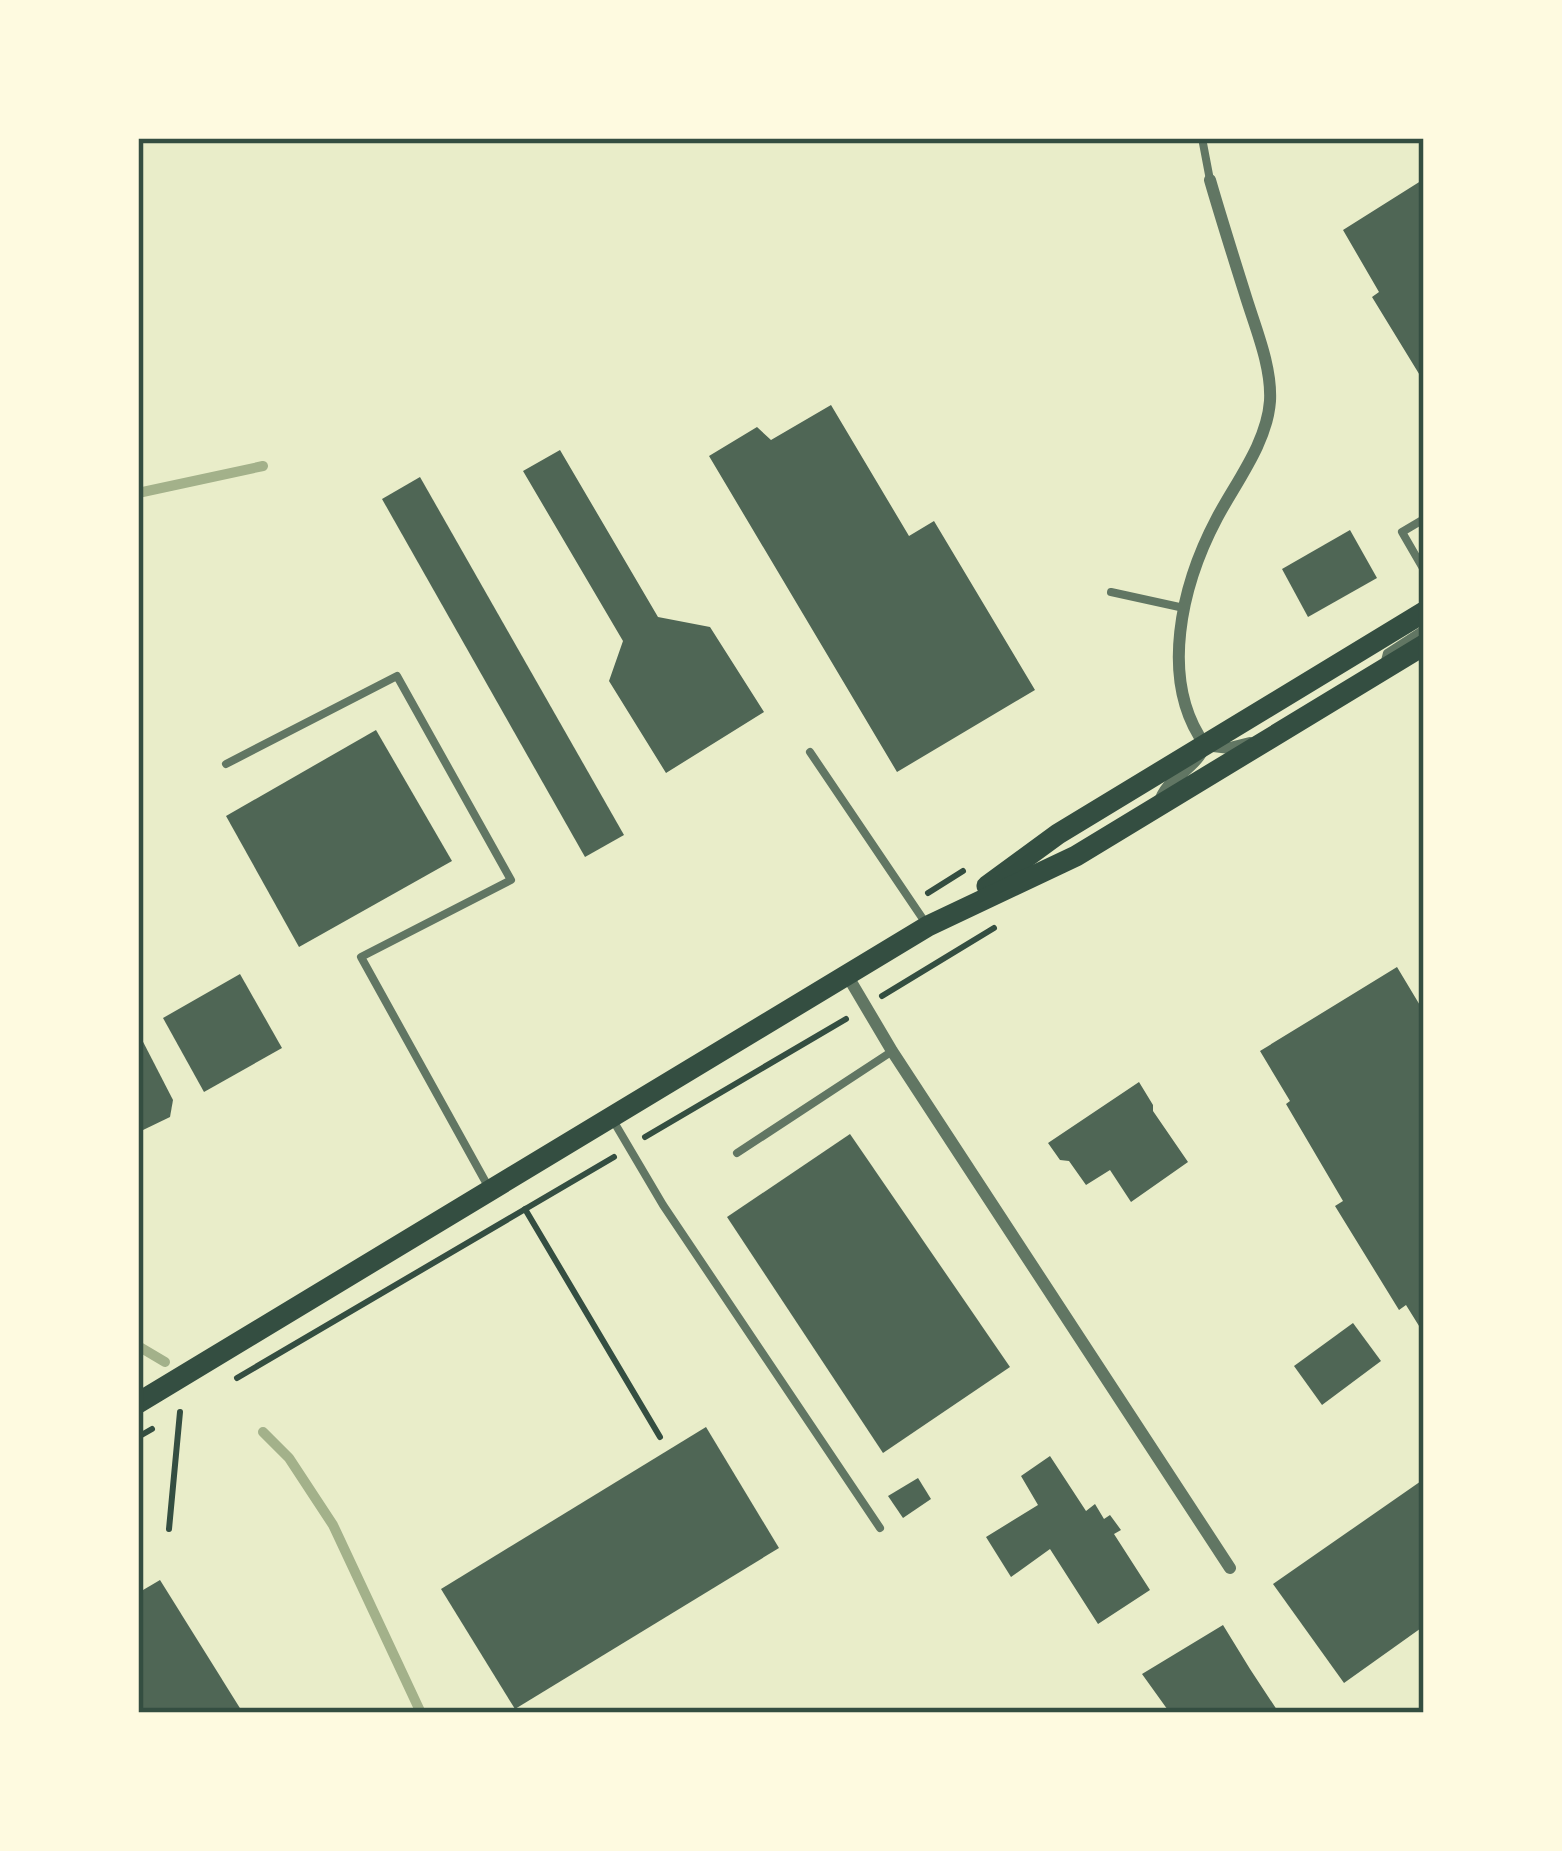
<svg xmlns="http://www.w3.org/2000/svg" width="1562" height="1851" font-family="'DM Sans',sans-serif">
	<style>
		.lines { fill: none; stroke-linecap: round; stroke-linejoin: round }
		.stream { stroke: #a3b18a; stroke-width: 10 }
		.building { fill: #4f6655 }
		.path { stroke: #344e41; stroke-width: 6 }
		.service { stroke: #617663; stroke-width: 8 }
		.minor { stroke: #617663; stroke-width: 12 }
		.secondary { stroke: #344e41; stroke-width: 21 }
		.neatline { fill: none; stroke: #344e41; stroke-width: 4.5 }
	</style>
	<rect width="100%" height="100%" fill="#e9edc9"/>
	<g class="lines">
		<!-- stream -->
		<g class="stream">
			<path d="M138 493 263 466"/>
			<path d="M138 1346 165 1362"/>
			<path d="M263 1432 289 1458 333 1525 421 1713"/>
		</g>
	</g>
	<!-- building -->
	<g class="building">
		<path d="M1424 179V382L1372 297 1379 292 1343 230Z"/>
		<path d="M831 405 909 536 934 521 1035 690 897 772 709 456 757 427 771 440Z"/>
		<path d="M560 450 658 617 710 627 764 712 666 773 609 681 623 641 523 471Z"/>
		<path d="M420 477 624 835 585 857 382 499Z"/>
		<path d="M1350 530 1377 578 1308 617 1282 569Z"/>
		<path d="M376 730 452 861 299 947 226 816Z"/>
		<path d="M1397 967 1424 1012V1334L1406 1305 1399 1310 1335 1206 1343 1201 1286 1104 1290 1101 1260 1051Z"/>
		<path d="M240 974 282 1048 204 1092 163 1018Z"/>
		<path d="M138 1032 173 1100 170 1117 141 1131Z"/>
		<path d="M1139 1082 1153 1105V1111L1188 1162 1131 1202 1110 1170 1086 1185 1069 1161 1060 1160 1048 1143Z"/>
		<path d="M850 1134 1010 1367 883 1453 727 1217Z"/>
		<path d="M1353 1323 1381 1361 1322 1405 1294 1366Z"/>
		<path d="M706 1427 779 1548 515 1709 441 1589Z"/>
		<path d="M1050 1456 1086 1511 1095 1504 1104 1519 1110 1515 1121 1530 1114 1534 1150 1590 1098 1624 1050 1549 1011 1577 986 1537 1038 1505 1021 1476Z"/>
		<path d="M918 1478 931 1499 903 1518 888 1496Z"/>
		<path d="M1424 1479V1626L1344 1683 1273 1584Z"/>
		<path d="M160 1580 243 1713H138V1593Z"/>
		<path d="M1223 1625 1250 1669 1279 1713H1170L1142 1674Z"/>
	</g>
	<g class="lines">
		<!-- path -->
		<g class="path">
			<path d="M928 893 963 871"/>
			<path d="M882 996 994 928"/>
			<path d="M645 1137 846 1019"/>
			<path d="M525 1209 660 1437"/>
			<path d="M237 1378 614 1157"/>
			<path d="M138 1437 152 1429"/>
			<path d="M169 1529 180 1412"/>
		</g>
		<!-- service -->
		<g class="service">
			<path d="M1202 138 1210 180"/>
			<path d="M1424 519 1402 532 1424 570"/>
			<path d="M1111 592 1184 608"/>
			<path d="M1385 661 1387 653 1424 629"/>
			<path d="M810 752 927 925"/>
			<path d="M226 764 397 676 511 880 361 957 489 1188"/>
			<path d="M614 1122 663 1205 880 1528"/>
			<path d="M737 1153 891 1052"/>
		</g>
		<!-- minor -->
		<g class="minor">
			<path d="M1205 745C1158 680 1182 584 1217 518 1236 482 1267 443 1270 401 1272 366 1255 327 1245 294 1233 256 1221 218 1210 180"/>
			<path d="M1159 804C1167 776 1195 771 1205 745L1230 748 1250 743"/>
			<path d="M847 975 892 1051 1230 1568"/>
		</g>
		<!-- secondary -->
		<g class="secondary">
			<path d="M987 886 1058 834 1424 612"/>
			<path d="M138 1403 928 926 1076 856 1424 645"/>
		</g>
	</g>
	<!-- border -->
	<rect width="1562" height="1851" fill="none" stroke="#fefae0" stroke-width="282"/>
	<rect x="141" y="141" width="1280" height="1569" class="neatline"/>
</svg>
